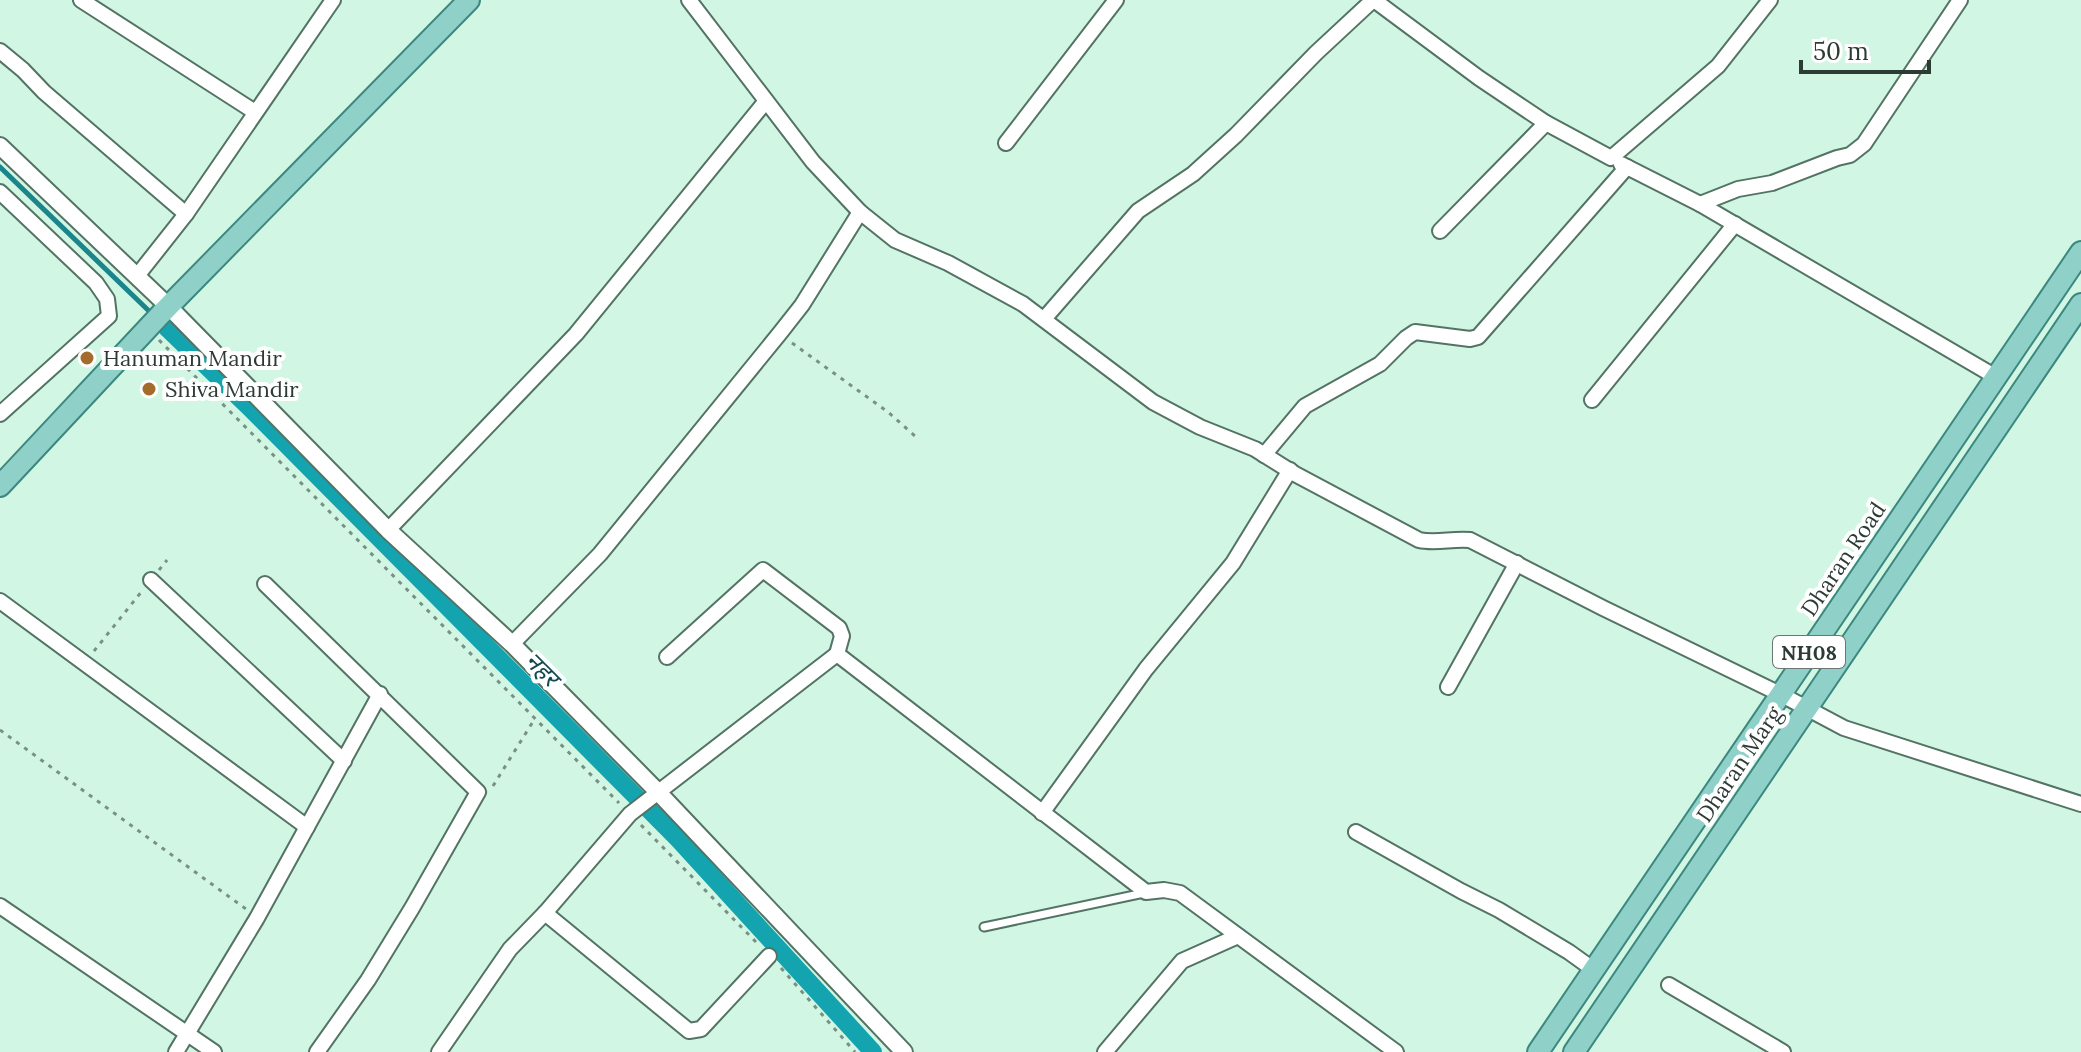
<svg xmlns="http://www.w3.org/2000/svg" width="2081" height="1052" font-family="Lora,'Noto Sans Devanagari',serif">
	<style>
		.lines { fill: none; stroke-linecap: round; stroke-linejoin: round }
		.stream { stroke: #1c848b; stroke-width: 5 }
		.canal { stroke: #14a4b0; stroke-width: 18 }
		.service-casing { stroke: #537364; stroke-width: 11 }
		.minor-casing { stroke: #537364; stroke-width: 18 }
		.tertiary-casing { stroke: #537364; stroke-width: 20 }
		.primary-casing { stroke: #3c887e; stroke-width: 24 }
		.path { stroke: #799185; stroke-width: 3; stroke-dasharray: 4 6; stroke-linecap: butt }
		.service { stroke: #fff; stroke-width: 7 }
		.minor { stroke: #fff; stroke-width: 14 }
		.tertiary { stroke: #fff; stroke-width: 16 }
		.primary { stroke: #8fd1c9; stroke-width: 20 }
		.poi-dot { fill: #a56b2b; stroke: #fff; stroke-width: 3 }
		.labels { text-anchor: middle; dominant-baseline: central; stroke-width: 8; stroke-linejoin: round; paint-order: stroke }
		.shield { fill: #fff; stroke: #6c7672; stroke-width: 2 }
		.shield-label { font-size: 20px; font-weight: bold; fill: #2d3b35 }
		.poi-label { font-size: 22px; fill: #2d3b35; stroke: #fff; text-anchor: start }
		.street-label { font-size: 22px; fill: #2d3b35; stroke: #fff }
		.water-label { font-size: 24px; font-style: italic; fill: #144a4f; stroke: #fff }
	</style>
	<rect width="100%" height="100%" fill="#d2f6e4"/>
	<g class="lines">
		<!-- stream -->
		<path class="stream" d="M0 167 150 312"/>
		<!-- canal -->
		<path class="canal" d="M167 328 250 408 678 839 873 1052"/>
		<!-- service casing -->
		<g class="service-casing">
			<path id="service" d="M984 927 1144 893"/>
		</g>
		<!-- minor casing -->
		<g class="minor-casing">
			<g id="minor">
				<path d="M81 0 255 112"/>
				<path d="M689 0 813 162 860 212 895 240 948 263 1023 304 1153 402 1200 427 1255 449 1295 474 1419 540C1436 544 1453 538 1470 540L1603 608 1780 694 1844 728 2081 804"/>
				<path d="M1374 0 1479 78 1546 123 1611 158 1718 66 1770 0"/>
				<path d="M0 51 23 70 44 92 186 214"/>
				<path d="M1006 143 1116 0"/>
				<path d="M1621 164 1700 204 1996 377"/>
				<path d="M0 192 96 283 107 299 109 316 0 414"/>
				<path d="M1700 204 1738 189 1772 183 1837 158 1850 155 1864 144 1960 0"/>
				<path d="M1440 231 1546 123"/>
				<path d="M137 276 186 214 333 0"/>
				<path d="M1044 319 1138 211 1193 174 1236 135 1316 53 1373 0"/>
				<path d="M1592 400 1735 224"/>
				<path d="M1264 455 1305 406 1380 364 1406 338 1415 332 1470 339 1478 337 1627 167"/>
				<path d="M388 530 576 334 766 101"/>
				<path d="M151 580 344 761"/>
				<path d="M265 584 478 792 412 908 368 980 317 1052"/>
				<path d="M0 601 307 827"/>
				<path d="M512 644 600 554 780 333 802 305 860 212"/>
				<path d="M667 657 763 570 839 628 842 636 837 654"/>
				<path d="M1448 687 1517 563"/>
				<path d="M1042 813 1146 669 1233 563 1290 470"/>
				<path d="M1356 832 1461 891 1499 910 1569 952 1594 970"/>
				<path d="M0 906 214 1052"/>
				<path d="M545 913 689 1031 701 1029 769 956"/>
				<path d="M1669 985 1783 1052"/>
				<path d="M176 1052 257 918 380 694"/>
				<path d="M439 1052 510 949 545 913 630 814 837 654 1146 892 1164 890 1180 893 1396 1052"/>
				<path d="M1105 1052 1182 961 1238 936"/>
			</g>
		</g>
		<!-- tertiary casing -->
		<g class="tertiary-casing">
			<path id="tertiary" d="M0 146 169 307 388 530 512 644 657 791 904 1052"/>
		</g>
		<!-- primary casing -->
		<g class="primary-casing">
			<g id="primary">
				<path d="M0 486 161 314 469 0"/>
				<path d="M1538 1052 2081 252"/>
				<path d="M1574 1052 2081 304"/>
			</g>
		</g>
		<!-- path -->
		<g class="path">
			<path d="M159 340 619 803"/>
			<path d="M792 343 888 412 915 436"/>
			<path d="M159 570 167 560"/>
			<path d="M94 651 142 591"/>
			<path d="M0 730 246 909"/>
			<path d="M493 786 534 720"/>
			<path d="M641 825 759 945"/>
			<path d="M781 968 855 1052"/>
		</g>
		<!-- service -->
		<use href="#service" class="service"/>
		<!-- minor -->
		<use href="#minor" class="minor"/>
		<!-- tertiary -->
		<use href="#tertiary" class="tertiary"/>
		<!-- primary -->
		<use href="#primary" class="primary"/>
	</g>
	<!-- markers -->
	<g class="poi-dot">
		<circle cx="87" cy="358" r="8"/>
		<circle cx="149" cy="389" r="8"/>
	</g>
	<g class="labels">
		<!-- shield labels -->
		<rect class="shield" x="1773" y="636" width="72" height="32" rx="6"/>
		<g class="shield-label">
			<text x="1809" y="652">NH08</text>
		</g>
		<!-- poi labels -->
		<g class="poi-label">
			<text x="103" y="358">Hanuman Mandir</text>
			<text x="165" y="389">Shiva Mandir</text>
		</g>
		<!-- street labels -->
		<g class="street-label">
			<text transform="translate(1843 559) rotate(-56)">Dharan Road</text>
			<text transform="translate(1739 764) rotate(-56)">Dharan Marg</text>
		</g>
		<!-- water labels -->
		<g class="water-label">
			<text transform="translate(542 669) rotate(45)">नहर</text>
		</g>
	</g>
	<!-- scale -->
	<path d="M1801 60v12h128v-12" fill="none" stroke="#2d3b35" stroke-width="4"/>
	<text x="1813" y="60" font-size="24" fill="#2d3b35" stroke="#ffffff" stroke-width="6" paint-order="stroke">50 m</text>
</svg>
